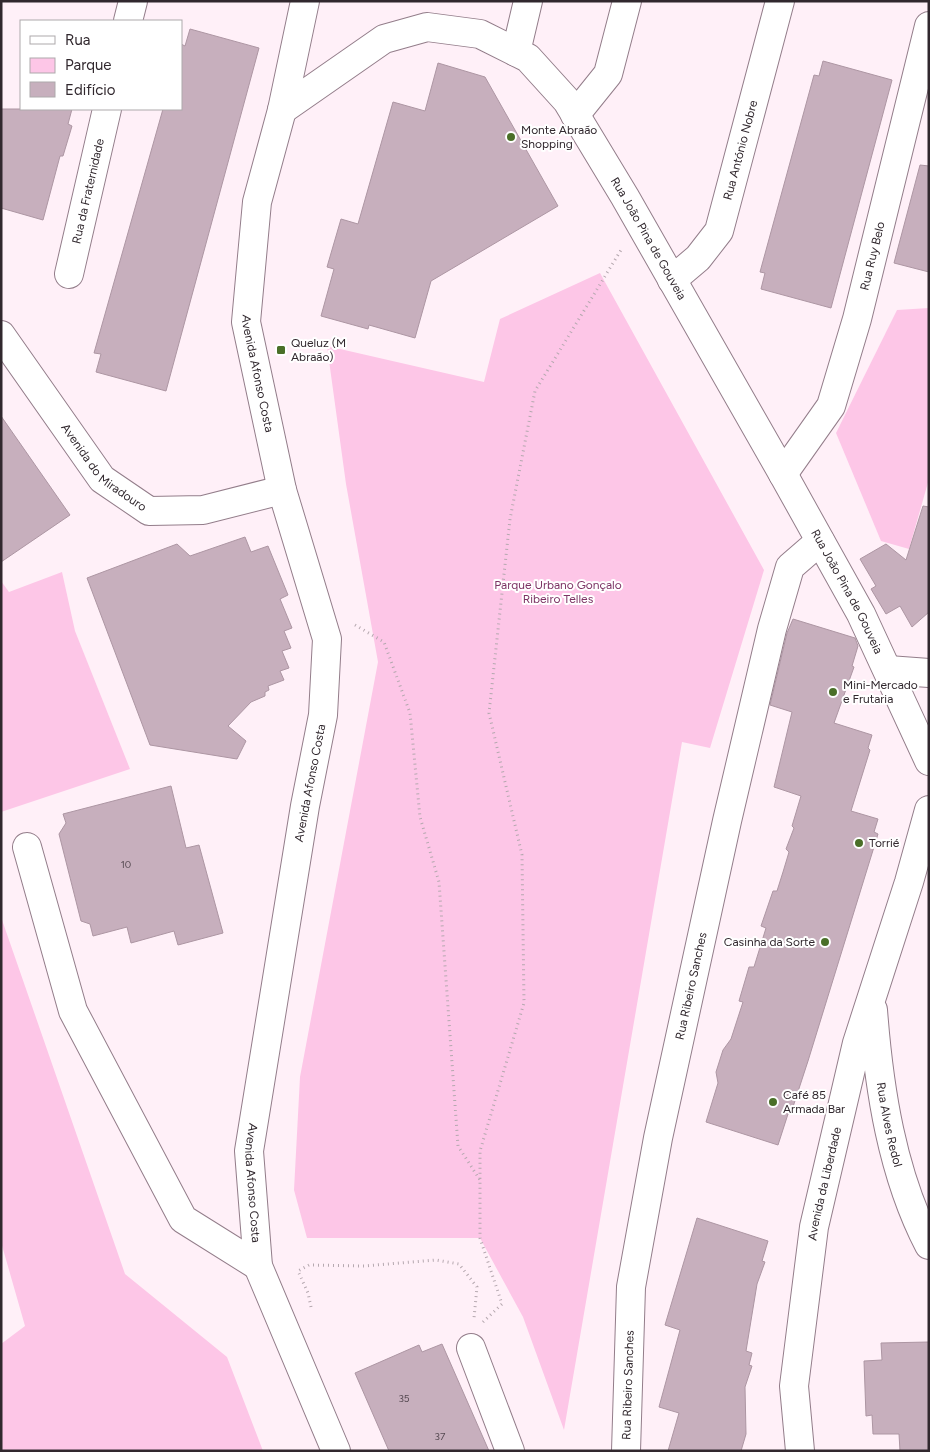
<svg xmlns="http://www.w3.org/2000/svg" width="930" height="1452" font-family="Figtree,sans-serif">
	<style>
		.green { fill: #fdc6e7 }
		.building { fill: #c7afbd; stroke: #ad96a3 }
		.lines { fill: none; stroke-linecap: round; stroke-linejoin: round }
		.minor-casing { stroke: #937d8a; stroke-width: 30 }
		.path { stroke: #b5a8af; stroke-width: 3; stroke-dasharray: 1 4; stroke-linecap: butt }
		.minor { stroke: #fff; stroke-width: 28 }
		.poi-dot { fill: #4a6f28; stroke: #fff; stroke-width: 2 }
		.labels { text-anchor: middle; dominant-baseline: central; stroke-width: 4; stroke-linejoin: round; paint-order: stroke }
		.number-label { font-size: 10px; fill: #564a52 }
		.poi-label { font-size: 12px; fill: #31282e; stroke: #fff; text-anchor: start }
		.street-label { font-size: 12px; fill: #31282e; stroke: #fff }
		.park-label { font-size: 12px; fill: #7c3364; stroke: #fff }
	</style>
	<rect width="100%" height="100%" fill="#fff0f8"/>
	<!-- green -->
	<g class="green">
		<path d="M600 273 764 570 710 748 682 742 564 1430 523 1317 480 1238H307L294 1190 300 1077 378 662 346 484 327 346 484 382 500 319Z"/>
		<path d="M929 308V479L909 549 881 541 836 433 897 310Z"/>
		<path d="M62 572 75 631 130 769 1 812V581L9 592Z"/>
		<path d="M1 917 125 1274 227 1357 263 1451H1V1344L25 1326 1 1242Z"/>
	</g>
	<!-- building -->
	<g class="building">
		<path d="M190 29 259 48 166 391 96 372 101 354 94 353 163 109H181V44L185 46Z"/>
		<path d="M823 61 892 80 831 308 761 289 765 273 760 272 814 75 819 76Z"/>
		<path d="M438 63 485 77 558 206 431 281 415 338 369 325 368 329 321 316 334 269 327 267 341 219 358 224 393 102 425 111Z"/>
		<path d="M1 109H72L68 124 72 126 63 156H60L43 220 1 208Z"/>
		<path d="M920 165 929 166V272L894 263Z"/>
		<path d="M1 416 70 515 1 562Z"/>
		<path d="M923 506 929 507V612L912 627 900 606 886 614 871 589 876 586 860 559 886 544 906 560Z"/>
		<path d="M245 537 251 552 268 546 288 595 280 599 292 628 284 631 291 648 282 651 289 668 280 671 284 680 268 686 269 690 265 692V696L251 702 228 726 246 741 237 759 150 745 87 578 177 544 190 556Z"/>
		<path d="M793 619 855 638 858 646 852 666 854 667 834 723 872 735 868 748 870 750 851 811 878 819 874 832 878 834 808 1061 791 1113 788 1114 778 1145 706 1122 718 1083 716 1072 723 1050 731 1039 743 1002 739 1001 749 967H754L766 928 761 926 773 891H777L783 872 789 852 786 849 794 828 792 826 801 796 774 787 792 712 770 705 787 633Z"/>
		<path d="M171 786 186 848 199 845 223 933 178 945 174 931 131 943 127 927 93 936 90 924 81 921 59 834 66 823 63 814Z"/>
		<path d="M697 1218 768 1241 762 1261 765 1262 757 1284 746 1351 752 1353 749 1365 752 1366 745 1387 746 1434 741 1451H668L679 1413 659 1407 680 1330 665 1325Z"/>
		<path d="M929 1342V1451H900L899 1434H873L872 1415 866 1416 864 1361 882 1360 881 1343Z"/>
		<path d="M442 1344 489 1451H389L355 1373 419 1345 422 1352Z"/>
	</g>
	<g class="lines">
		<!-- minor casing -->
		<g class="minor-casing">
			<g id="minor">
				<path id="s1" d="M305 1 282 110 257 202 246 322 282 490 327 639 323 715 305 806 249 1151 258 1266 336 1451"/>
				<path d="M128 21 133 1"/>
				<path d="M516 52 528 1"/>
				<path id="s2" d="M282 110 384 39 427 27 480 34 528 58 567 101 625 197 783 474 861 614 929 761"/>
				<path d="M575 115 608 74 627 1"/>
				<path id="s3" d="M69 274 107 109"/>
				<path id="s4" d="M672 280 698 258 719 231 780 1"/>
				<path id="s5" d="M1 335 102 479 149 511 203 510 282 490"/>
				<path id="s6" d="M783 474 831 406 857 319 929 26"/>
				<path d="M888 670 929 673"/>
				<path d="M27 847 73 1011 183 1219 258 1266"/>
				<path id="s7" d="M873 1010C879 1089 892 1174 929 1245"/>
				<path d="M471 1348 510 1451"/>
				<path id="s8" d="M626 1451 631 1287 658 1138 727 821 772 629 790 567 820 541"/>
				<path id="s9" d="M800 1451 794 1386 814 1227 857 1043 909 882 929 810"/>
			</g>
		</g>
		<!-- path -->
		<g class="path">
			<path d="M355 625 384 642 410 713 420 817 439 882 458 1146 480 1180"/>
			<path d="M311 1307 308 1293 298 1271 309 1265 364 1266 436 1260 459 1264 477 1287 474 1318"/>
			<path d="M483 1322 502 1304 480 1238V1151L524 1003 522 855 489 713 510 519 535 391 621 250"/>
		</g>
		<!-- minor -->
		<use href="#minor" class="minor"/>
	</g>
	<!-- markers -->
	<g class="poi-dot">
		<circle cx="511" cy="137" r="5"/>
		<rect x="276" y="345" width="10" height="10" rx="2.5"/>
		<circle cx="833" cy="692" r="5"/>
		<circle cx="859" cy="843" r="5"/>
		<circle cx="825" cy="942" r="5"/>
		<circle cx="773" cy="1102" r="5"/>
	</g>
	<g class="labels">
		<!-- number labels -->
		<g class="number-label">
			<text x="126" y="864">10</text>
			<text x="404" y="1398">35</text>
			<text x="440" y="1436">37</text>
		</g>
		<!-- poi labels -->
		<g class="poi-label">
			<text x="521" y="130">Monte Abraão<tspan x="521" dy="14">Shopping</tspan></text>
			<text x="291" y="343">Queluz (M<tspan x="291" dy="14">Abraão)</tspan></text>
			<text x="843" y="685">Mini-Mercado<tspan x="843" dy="14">e Frutaria</tspan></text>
			<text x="869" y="843">Torrié</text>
			<text x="815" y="942" text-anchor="end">Casinha da Sorte</text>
			<text x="783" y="1095">Café 85<tspan x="783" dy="14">Armada Bar</tspan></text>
		</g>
		<!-- street labels -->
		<g class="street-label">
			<text stroke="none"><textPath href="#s4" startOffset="152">Rua António Nobre</textPath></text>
			<text stroke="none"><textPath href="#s3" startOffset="85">Rua da Fraternidade</textPath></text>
			<text stroke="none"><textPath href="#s2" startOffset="494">Rua João Pina de Gouveia</textPath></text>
			<text stroke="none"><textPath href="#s6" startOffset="239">Rua Ruy Belo</textPath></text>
			<text stroke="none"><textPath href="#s1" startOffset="380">Avenida Afonso Costa</textPath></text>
			<text stroke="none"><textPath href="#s5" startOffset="169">Avenida do Miradouro</textPath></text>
			<text stroke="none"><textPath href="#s2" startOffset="899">Rua João Pina de Gouveia</textPath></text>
			<text transform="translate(310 783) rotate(-79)">Avenida Afonso Costa</text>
			<text stroke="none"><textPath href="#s8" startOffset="471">Rua Ribeiro Sanches</textPath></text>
			<text stroke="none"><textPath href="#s7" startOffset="116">Rua Alves Redol</textPath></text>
			<text stroke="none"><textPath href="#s1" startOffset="1205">Avenida Afonso Costa</textPath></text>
			<text stroke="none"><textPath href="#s9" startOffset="270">Avenida da Liberdade</textPath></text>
			<text stroke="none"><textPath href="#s8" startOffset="66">Rua Ribeiro Sanches</textPath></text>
		</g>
		<!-- park labels -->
		<g class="park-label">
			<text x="558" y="585">Parque Urbano Gonçalo<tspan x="558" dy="14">Ribeiro Telles</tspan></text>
		</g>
	</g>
	<!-- border -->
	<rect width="930" height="1452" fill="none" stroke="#31282e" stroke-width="5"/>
	<!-- legend -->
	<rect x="20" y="20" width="162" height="90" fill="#ffffff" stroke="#ada9ab"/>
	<rect x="30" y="36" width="25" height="8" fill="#ffffff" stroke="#ada9ab"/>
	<text x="65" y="45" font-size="15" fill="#31282e">Rua</text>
	<rect x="30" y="58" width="25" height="15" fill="#fdc6e7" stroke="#ada9ab"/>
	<text x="65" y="70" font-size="15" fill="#31282e">Parque</text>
	<rect x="30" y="82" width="25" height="15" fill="#c7afbd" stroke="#ada9ab"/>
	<text x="65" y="95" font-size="15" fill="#31282e">Edifício</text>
</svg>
